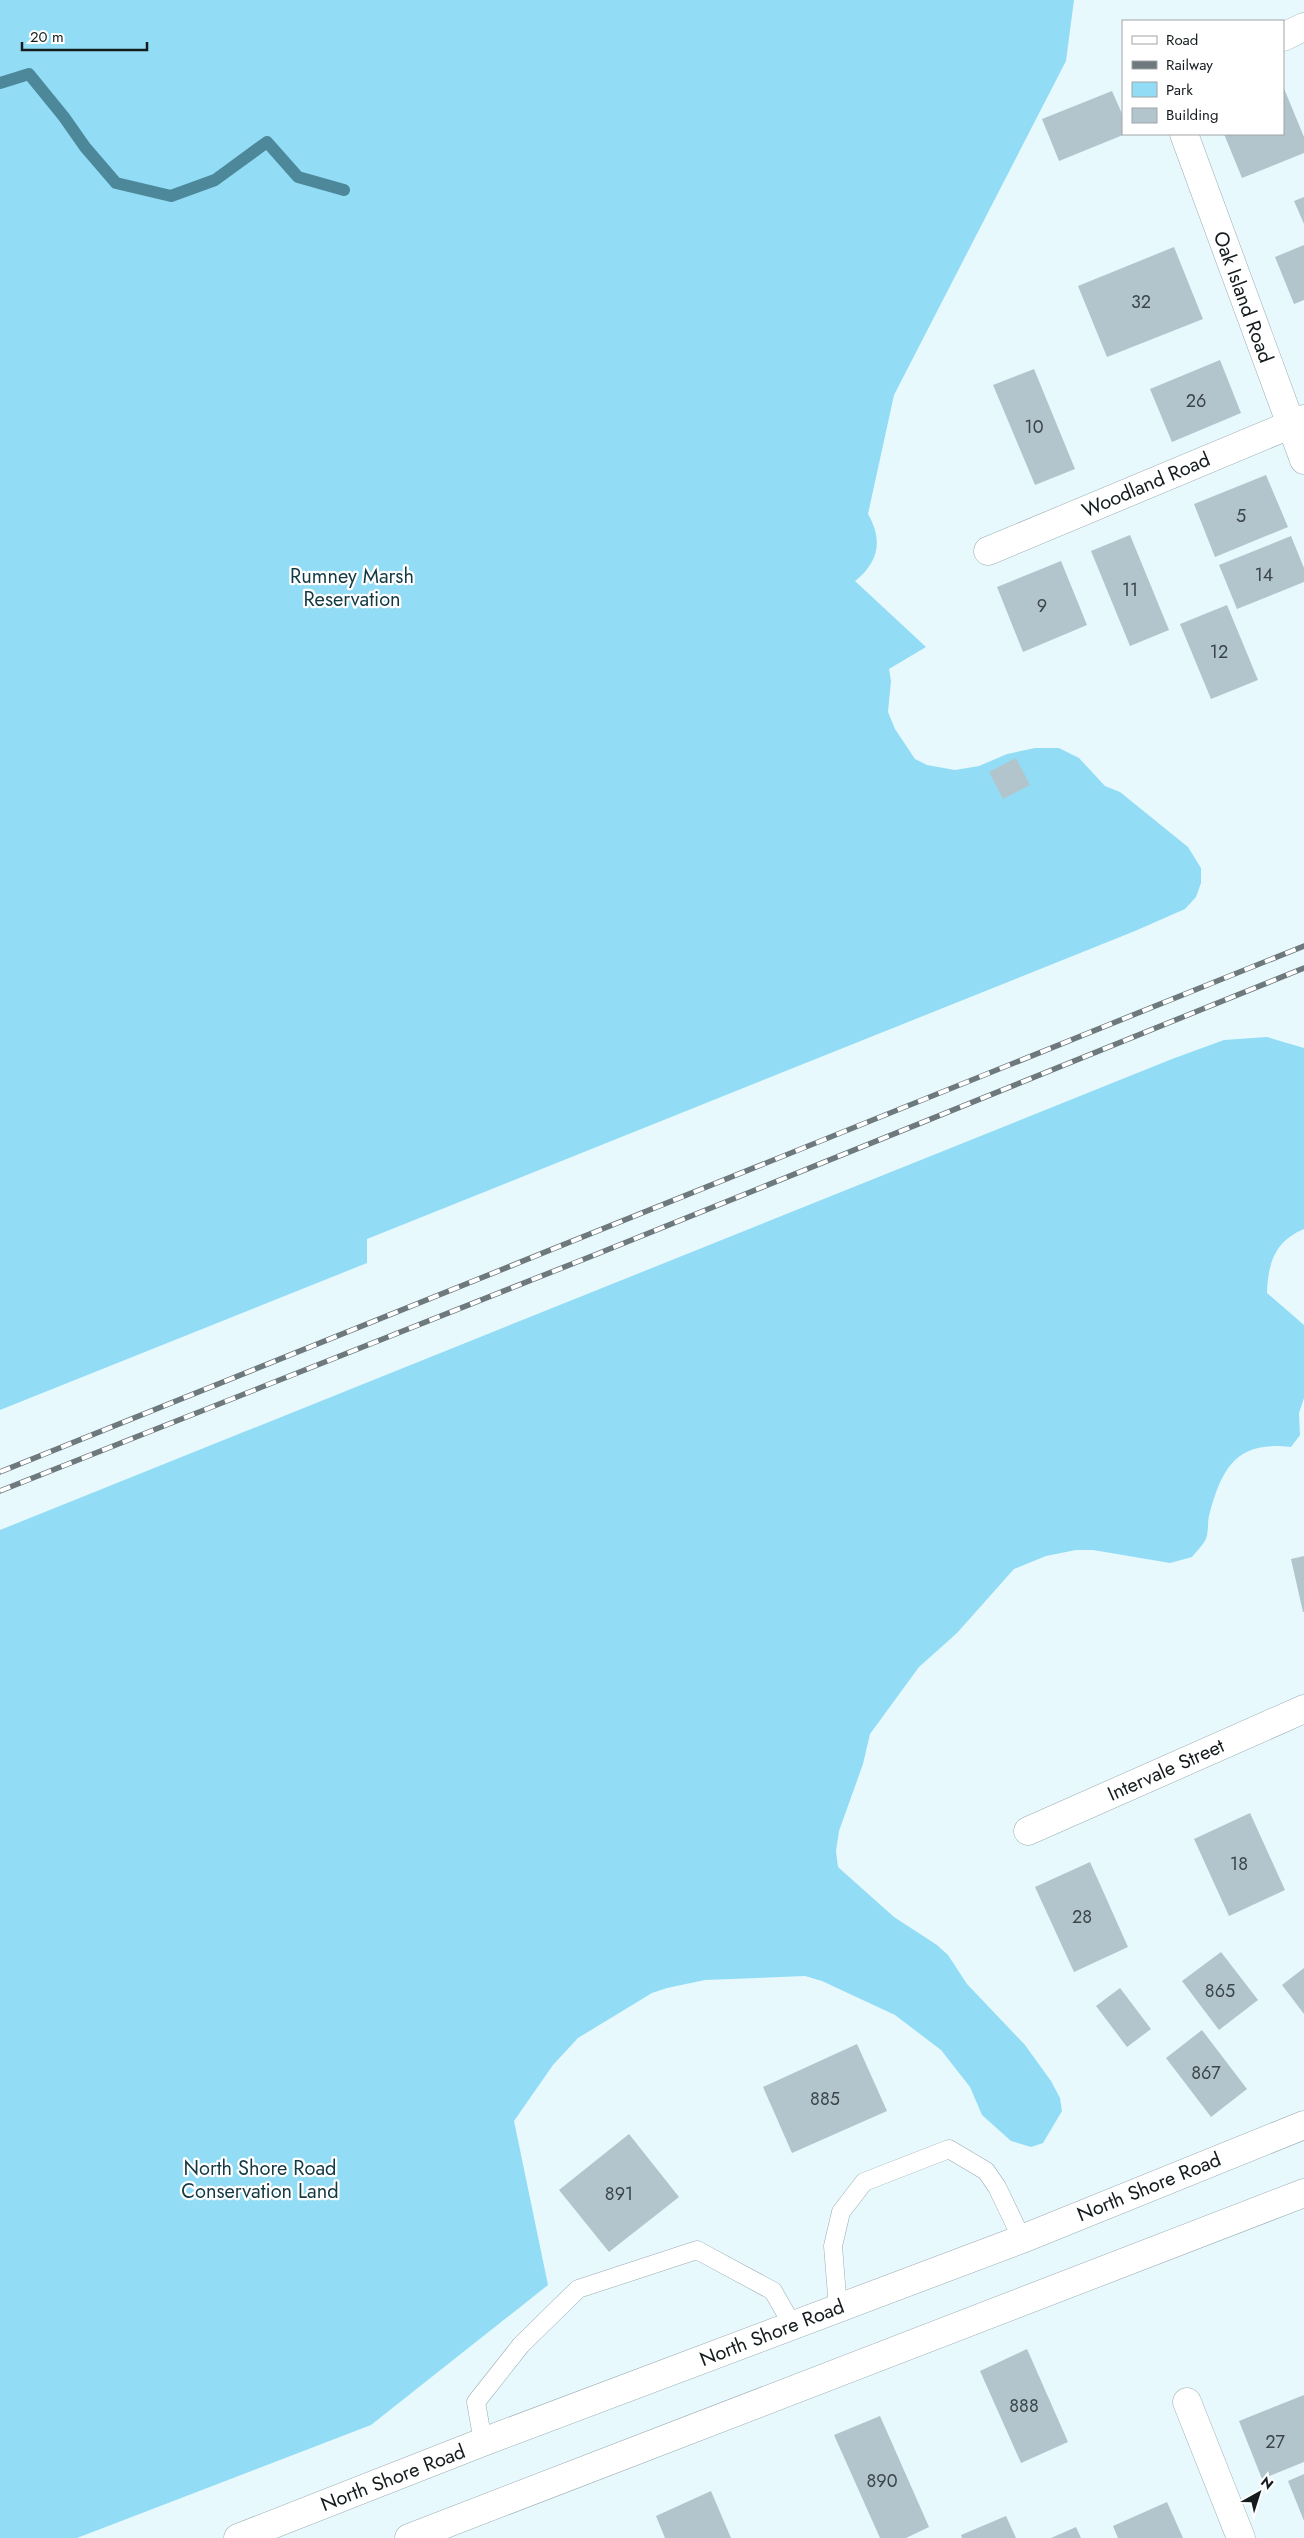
<svg xmlns="http://www.w3.org/2000/svg" width="1304" height="2538" font-family="Jost,sans-serif">
	<style>
		.green { fill: #92ddf5 }
		.lines { fill: none; stroke-linecap: round; stroke-linejoin: round }
		.stream { stroke: #4c889a; stroke-width: 12 }
		.building { fill: #b2c5cc }
		.service-casing { stroke: #99acb2; stroke-width: 19 }
		.minor-casing { stroke: #99acb2; stroke-width: 29 }
		.trunk-casing { stroke: #99acb2; stroke-width: 29 }
		.service { stroke: #fff; stroke-width: 18 }
		.minor { stroke: #fff; stroke-width: 28 }
		.trunk { stroke: #fff; stroke-width: 28 }
		.rail-casing { stroke: #6d797c; stroke-width: 5.5 }
		.rail { stroke: #fff; stroke-width: 4; stroke-dasharray: 11; stroke-linecap: butt }
		.labels { text-anchor: middle; dominant-baseline: central; stroke-width: 4.5; stroke-linejoin: round; paint-order: stroke }
		.number-label { font-size: 18px; fill: #3c464a }
		.street-label { font-size: 20px; fill: #151c1e; stroke: #fff }
		.park-label { font-size: 20px; fill: #123944; stroke: #fff }
	</style>
	<rect width="100%" height="100%" fill="#e8f9fe"/>
	<!-- green -->
	<g class="green">
		<path d="M0 0H1074L1066 61 894 395 868 514C883 540 879 562 855 581L926 647 889 669 891 681 888 712 895 729 915 759 927 765 955 770 979 766 1007 754 1035 748H1059L1079 758 1105 786 1120 792 1188 847 1201 868V883L1196 897 1185 909 1135 931 367 1239V1263L0 1410Z"/>
		<path d="M1267 1037 1304 1048V1229C1275 1241 1268 1263 1267 1293L1304 1325V1398L1299 1413 1300 1435 1291 1447C1239 1441 1223 1464 1210 1512 1207 1520 1209 1531 1206 1539 1203 1545 1196 1552 1192 1557L1170 1563 1093 1550H1076L1046 1556 1014 1569 957 1633 919 1667 870 1734 863 1764 839 1831 836 1851 838 1867 894 1917 937 1945 948 1955 967 1984 1025 2045 1051 2081 1060 2098 1062 2111 1043 2143 1031 2147 1011 2141 982 2115 970 2087 941 2050 895 2015 822 1981 805 1976 705 1980 667 1988 652 1993 578 2038 553 2065 514 2121 548 2285 371 2425 77 2538H0V1530L1172 1059 1224 1040Z"/>
	</g>
	<g class="lines">
		<!-- stream -->
		<path class="stream" d="M0 83 29 74 64 117 85 147 116 183 171 196 215 180 267 142 298 177 344 190"/>
	</g>
	<!-- building -->
	<g class="building">
		<path d="M1283 86 1304 137V153L1242 178 1224 134H1283Z"/>
		<path d="M1112 91 1123 116V135L1059 161 1042 119Z"/>
		<path d="M1304 197V224L1294 201Z"/>
		<path d="M1304 245V300L1294 304 1275 257Z"/>
		<path d="M1174 247 1203 319 1107 357 1078 286Z"/>
		<path d="M1220 360 1241 413 1172 442 1150 389Z"/>
		<path d="M1034 369 1075 469 1035 485 993 385Z"/>
		<path d="M1266 475 1288 527 1215 557 1194 504Z"/>
		<path d="M1130 535 1169 630 1130 646 1091 551Z"/>
		<path d="M1291 536 1304 568V582L1237 609 1219 565Z"/>
		<path d="M1061 561 1087 625 1023 652 997 587Z"/>
		<path d="M1227 605 1258 680 1211 699 1180 624Z"/>
		<path d="M1016 758 1030 785 1003 799 989 772Z"/>
		<path d="M1304 1556V1612H1303L1291 1559Z"/>
		<path d="M1250 1813 1285 1890 1229 1916 1194 1839Z"/>
		<path d="M1090 1862 1128 1947 1074 1972 1035 1887Z"/>
		<path d="M1221 1952 1258 2000 1219 2030 1182 1981Z"/>
		<path d="M1304 1968V2014L1282 1985Z"/>
		<path d="M1120 1988 1151 2029 1127 2047 1096 2006Z"/>
		<path d="M1202 2030 1247 2089 1211 2117 1166 2058Z"/>
		<path d="M857 2044 887 2111 792 2153 763 2087Z"/>
		<path d="M629 2134 679 2197 609 2252 559 2190Z"/>
		<path d="M1027 2349 1068 2442 1021 2463 980 2371Z"/>
		<path d="M1304 2395V2462L1262 2479 1239 2421Z"/>
		<path d="M880 2416 929 2527 906 2538H880L834 2435Z"/>
		<path d="M1304 2474V2521L1288 2481Z"/>
		<path d="M711 2491 731 2538H665L656 2516Z"/>
		<path d="M1167 2502 1183 2538H1118L1113 2526Z"/>
		<path d="M1006 2516 1016 2538H962L961 2535Z"/>
		<path d="M1076 2527 1081 2538H1051Z"/>
	</g>
	<g class="lines">
		<!-- service casing -->
		<g class="service-casing">
			<g id="service">
				<path d="M838 2308 833 2246 841 2212 864 2182 949 2149 986 2171 997 2187 1022 2239"/>
				<path d="M483 2442 476 2402 521 2345 578 2289 697 2250 773 2291 793 2326"/>
			</g>
		</g>
		<!-- minor casing -->
		<g class="minor-casing">
			<g id="minor">
				<path d="M1283 37 1304 27"/>
				<path d="M1184 134 1304 460"/>
				<path d="M988 551 1304 419"/>
				<path d="M1028 1831 1304 1709"/>
				<path d="M1187 2402 1241 2538"/>
			</g>
		</g>
		<!-- trunk casing -->
		<g class="trunk-casing">
			<g id="trunk">
				<path d="M238 2538 483 2442 1022 2239 1304 2125"/>
				<path d="M409 2538 1304 2193"/>
			</g>
		</g>
		<!-- service -->
		<use href="#service" class="service"/>
		<!-- minor -->
		<use href="#minor" class="minor"/>
		<!-- trunk -->
		<use href="#trunk" class="trunk"/>
		<!-- rail casing -->
		<g class="rail-casing">
			<g id="rail">
				<path d="M0 1472 1304 946"/>
				<path d="M0 1491 597 1254 1304 968"/>
			</g>
		</g>
		<!-- rail -->
		<use href="#rail" class="rail"/>
	</g>
	<g class="labels">
		<!-- number labels -->
		<g class="number-label">
			<text x="1141" y="302">32</text>
			<text x="1196" y="401">26</text>
			<text x="1034" y="427">10</text>
			<text x="1241" y="516">5</text>
			<text x="1264" y="575">14</text>
			<text x="1130" y="590">11</text>
			<text x="1042" y="606">9</text>
			<text x="1219" y="652">12</text>
			<text x="1239" y="1864">18</text>
			<text x="1082" y="1917">28</text>
			<text x="1220" y="1991">865</text>
			<text x="1206" y="2073">867</text>
			<text x="825" y="2099">885</text>
			<text x="619" y="2194">891</text>
			<text x="1024" y="2406">888</text>
			<text x="1275" y="2442">27</text>
			<text x="882" y="2481">890</text>
		</g>
		<!-- street labels -->
		<g class="street-label">
			<text transform="translate(1243 297) rotate(70)">Oak Island Road</text>
			<text transform="translate(1146 485) rotate(-23)">Woodland Road</text>
			<text transform="translate(1166 1770) rotate(-24)">Intervale Street</text>
			<text transform="translate(1149 2187) rotate(-22)">North Shore Road</text>
			<text transform="translate(772 2333) rotate(-21)">North Shore Road</text>
			<text transform="translate(393 2478) rotate(-21)">North Shore Road</text>
		</g>
		<!-- park labels -->
		<g class="park-label">
			<text x="352" y="576">Rumney Marsh<tspan x="352" dy="23">Reservation</tspan></text>
			<text x="260" y="2168">North Shore Road<tspan x="260" dy="23">Conservation Land</tspan></text>
		</g>
	</g>
	<!-- legend -->
	<rect x="1122" y="20" width="162" height="115" fill="#ffffff" stroke="#a1a4a5"/>
	<rect x="1132" y="36" width="25" height="8" fill="#ffffff" stroke="#a1a4a5"/>
	<text x="1166" y="45" font-size="15" fill="#151c1e">Road</text>
	<rect x="1132" y="61" width="25" height="8" fill="#6d797c" stroke="#a1a4a5"/>
	<text x="1166" y="70" font-size="15" fill="#151c1e">Railway</text>
	<rect x="1132" y="82" width="25" height="15" fill="#92ddf5" stroke="#a1a4a5"/>
	<text x="1166" y="95" font-size="15" fill="#151c1e">Park</text>
	<rect x="1132" y="108" width="25" height="15" fill="#b2c5cc" stroke="#a1a4a5"/>
	<text x="1166" y="120" font-size="15" fill="#151c1e">Building</text>
	<!-- north arrow -->
	<g transform="translate(1259 2493) rotate(39)" stroke="#ffffff" stroke-width="4" paint-order="stroke">
	<path d="M0-4L9 19L0 12L-9 19Z" fill="#151c1e"/>
	<text y="-8" font-size="14" font-weight="bold" text-anchor="middle" fill="#151c1e">N</text>
	</g>
	<!-- scale -->
	<path d="M22 42v8h125v-8" fill="none" stroke="#151c1e" stroke-width="2.5"/>
	<text x="30" y="42" font-size="15" fill="#151c1e" stroke="#ffffff" stroke-width="4" paint-order="stroke">20 m</text>
</svg>
